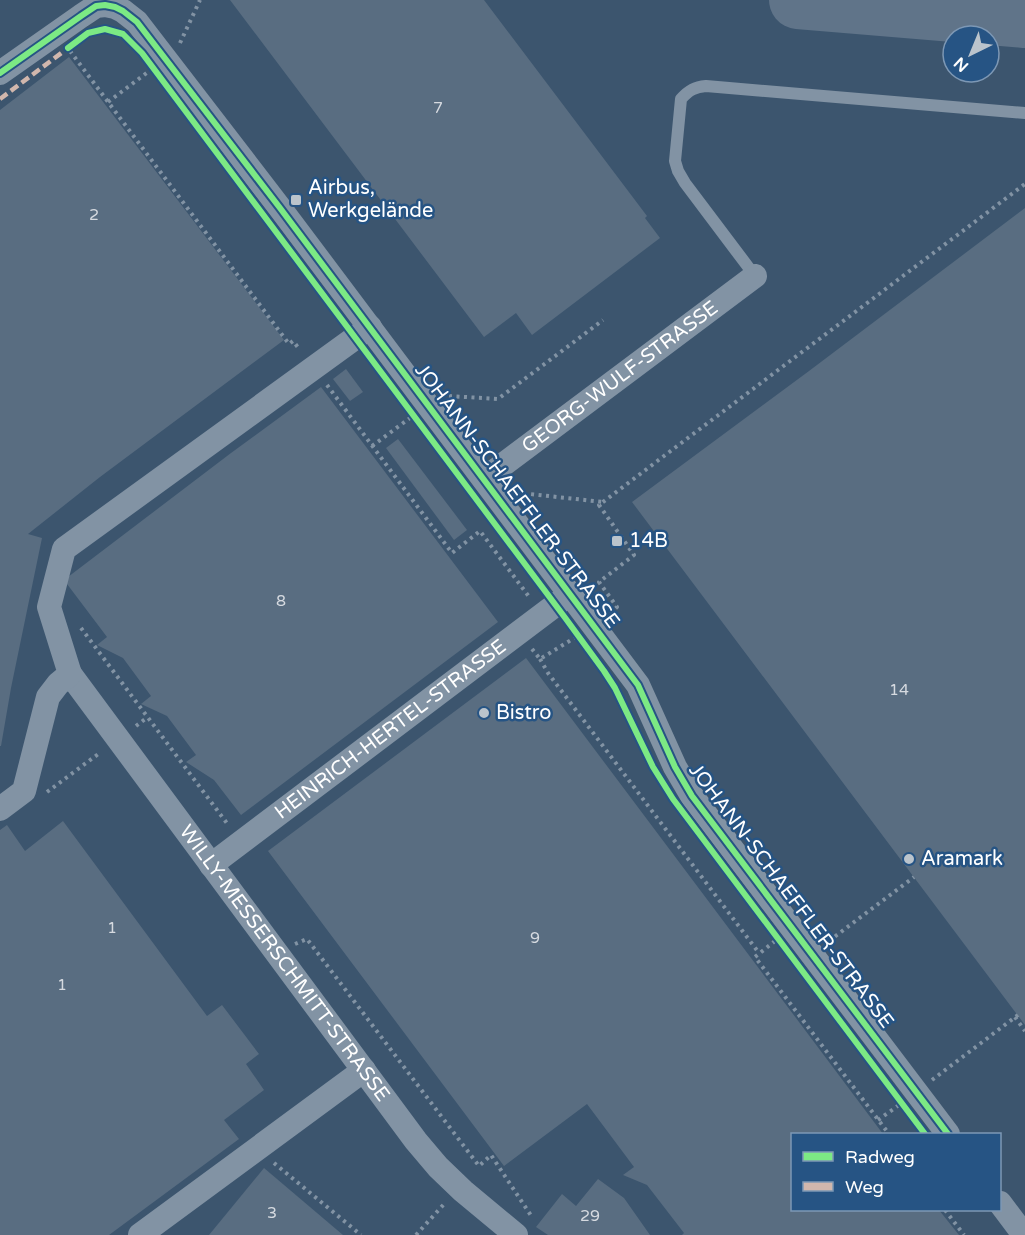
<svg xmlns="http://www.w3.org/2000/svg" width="1025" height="1235" font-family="'Varela Round',sans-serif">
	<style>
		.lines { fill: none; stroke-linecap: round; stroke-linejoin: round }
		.taxiway { stroke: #607489; stroke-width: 58 }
		.building { fill: #596d81 }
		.path { stroke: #8293a4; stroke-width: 4; stroke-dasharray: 3 4.5; stroke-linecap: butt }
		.lane { stroke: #8293a4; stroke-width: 12 }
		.street { stroke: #8293a4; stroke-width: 24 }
		.quiet { stroke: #d1b7ad; stroke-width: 4.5; stroke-dasharray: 9 4.5; stroke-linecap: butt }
		.cycleway-casing { stroke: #265484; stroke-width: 10 }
		.cycleway { stroke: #7ce984; stroke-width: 6 }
		.poi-dot { fill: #bbc4cc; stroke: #265484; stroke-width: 2 }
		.labels { text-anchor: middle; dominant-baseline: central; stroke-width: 5; stroke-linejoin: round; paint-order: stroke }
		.number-label { font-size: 16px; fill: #d6dae0 }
		.poi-label { font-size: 20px; fill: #fff; stroke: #265484; text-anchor: start }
		.street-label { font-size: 20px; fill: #fff; stroke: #265484 }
	</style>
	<rect width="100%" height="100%" fill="#3c556e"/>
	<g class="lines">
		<!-- taxiway -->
		<path class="taxiway" d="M798 0 1025 19"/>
	</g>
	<!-- building -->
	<g class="building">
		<path d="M230 0H484L647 216 645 218 660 238 532 335 516 313 484 337Z"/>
		<path d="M69 57 284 340 100 477 28 534 42 538 11 688 1 746H0V110Z"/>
		<path d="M1025 208V1025L632 502 809 371Z"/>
		<path d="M346 369 363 392 350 401 333 379Z"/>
		<path d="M321 387 498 622 241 815 214 780 186 762 196 755 167 716 141 704 151 696 123 658 97 645 107 637 64 580 231 453Z"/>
		<path d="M398 439 467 530 454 540 386 448Z"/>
		<path d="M526 658 883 1134H792V1210H939L959 1235H682L684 1233 647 1185 623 1175 634 1167 587 1104 504 1166 268 851Z"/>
		<path d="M63 821 207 1016 222 1005 259 1054 246 1064 264 1090 224 1120 239 1139 109 1235H0V830L7 825 25 851Z"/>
		<path d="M264 1168 343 1235H209Z"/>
		<path d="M598 1179 624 1198 650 1235H548L536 1227 562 1194 576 1206Z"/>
	</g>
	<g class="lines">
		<!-- path -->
		<g class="path">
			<path d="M180 43 200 0"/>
			<path d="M70 51 289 344 293 341 300 350"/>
			<path d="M108 102 148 72"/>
			<path d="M327 385 452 553 480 531 530 598"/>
			<path d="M449 396 498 399 603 320"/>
			<path d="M372 446 410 418"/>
			<path d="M525 498 530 494 603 502"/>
			<path d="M610 613 617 607 599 582 634 555 599 505 1025 184"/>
			<path d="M81 628 229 826"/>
			<path d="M532 649 540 659 576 637"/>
			<path d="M540 659 548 673 759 953"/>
			<path d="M136 726 148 717"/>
			<path d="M47 792 101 752"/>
			<path d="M775 941 755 957 889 1134"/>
			<path d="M829 941 914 877"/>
			<path d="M295 944 307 939 479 1166 491 1155 532 1217"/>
			<path d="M1015 1017 1025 1031"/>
			<path d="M932 1080 1018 1015"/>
			<path d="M878 1120 899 1105"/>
			<path d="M274 1163 361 1235"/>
			<path d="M945 1210 964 1235"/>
			<path d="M416 1235 445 1203"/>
		</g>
		<!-- lane -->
		<path class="lane" d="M755 276 685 183 678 171 675 161 681 99C689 90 695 87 706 86L1025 113"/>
		<!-- street -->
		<g class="street">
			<path d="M0 73 81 16 96 6 105 5 115 7 123 11 137 22 280 208 638 685 675 767 692 796 948 1134"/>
			<path id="s1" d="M484 479 755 276"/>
			<path id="s2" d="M70 674 416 1141 438 1167 463 1191 516 1235"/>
			<path d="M0 809 24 791 48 697 58 684 70 674 49 607 64 549 370 327"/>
			<path id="s3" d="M211 865 570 594"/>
			<path d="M1000 1203 1024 1235"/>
			<path d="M140 1235 364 1070"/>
		</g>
		<!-- quiet -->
		<path class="quiet" d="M0 99 68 48"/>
		<!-- cycleway casing -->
		<g class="cycleway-casing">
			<g id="cycleway">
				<path d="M68 48 88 33 105 29 123 34 142 53 566 619 604 671 615 688 653 767 673 799 925 1134"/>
				<path d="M0 73 81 16 96 6 105 5 115 7 123 11 137 22 280 208 638 685 675 767 692 796 948 1134"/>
			</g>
		</g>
		<!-- cycleway -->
		<use href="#cycleway" class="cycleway"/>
	</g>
	<!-- markers -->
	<g class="poi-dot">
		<rect x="290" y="194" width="12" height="12" rx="3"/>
		<rect x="611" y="535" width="12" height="12" rx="3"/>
		<circle cx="484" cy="713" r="6"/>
		<circle cx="909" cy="859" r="6"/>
	</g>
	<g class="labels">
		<!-- number labels -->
		<g class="number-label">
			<text x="438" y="108">7</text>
			<text x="94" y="215">2</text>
			<text x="281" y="601">8</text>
			<text x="899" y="690">14</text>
			<text x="112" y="928">1</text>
			<text x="535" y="938">9</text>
			<text x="62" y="985">1</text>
			<text x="272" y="1213">3</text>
			<text x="590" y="1216">29</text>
		</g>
		<!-- poi labels -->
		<g class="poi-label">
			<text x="308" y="188">Airbus,<tspan x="308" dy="23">Werkgelände</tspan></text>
			<text x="629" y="541">14B</text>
			<text x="496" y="713">Bistro</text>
			<text x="921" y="859">Aramark</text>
		</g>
		<!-- street labels -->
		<g class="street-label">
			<text stroke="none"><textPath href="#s1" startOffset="170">GEORG-WULF-STRASSE</textPath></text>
			<text transform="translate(517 496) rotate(53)">JOHANN-SCHAEFFLER-STRASSE</text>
			<text stroke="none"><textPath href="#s3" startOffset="225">HEINRICH-HERTEL-STRASSE</textPath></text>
			<text transform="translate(791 896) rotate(53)">JOHANN-SCHAEFFLER-STRASSE</text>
			<text stroke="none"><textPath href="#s2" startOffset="360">WILLY-MESSERSCHMITT-STRASSE</textPath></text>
		</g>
	</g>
	<!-- legend -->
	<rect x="791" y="1133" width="210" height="78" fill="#265484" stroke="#7d98b5" stroke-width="1.5"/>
	<rect x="803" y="1152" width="30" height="9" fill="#7ce984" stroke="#7d98b5" stroke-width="1.5"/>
	<text x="845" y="1163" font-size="18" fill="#ffffff">Radweg</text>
	<rect x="803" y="1182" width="30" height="9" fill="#d1b7ad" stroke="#7d98b5" stroke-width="1.5"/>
	<text x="845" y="1193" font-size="18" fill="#ffffff">Weg</text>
	<!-- north arrow -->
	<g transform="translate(971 54) rotate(223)"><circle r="28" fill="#265484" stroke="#7d98b5" stroke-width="1.5"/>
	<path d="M0-4.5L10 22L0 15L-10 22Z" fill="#bbc4cc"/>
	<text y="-9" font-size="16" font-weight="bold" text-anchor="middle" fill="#ffffff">N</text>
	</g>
</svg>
